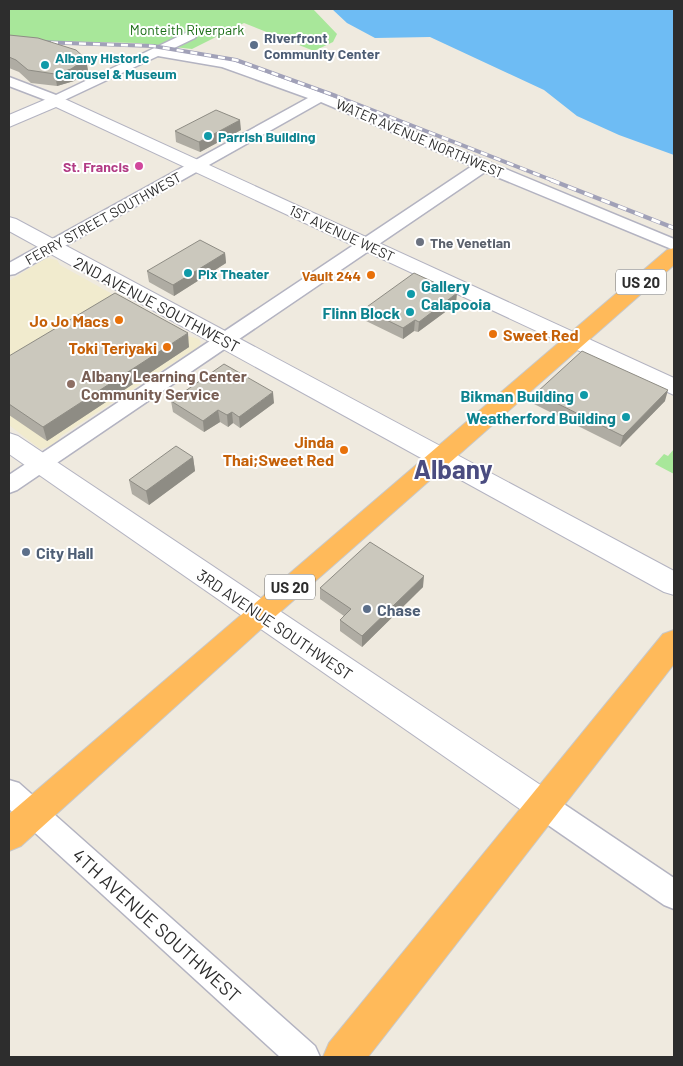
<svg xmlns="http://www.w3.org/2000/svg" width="683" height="1066" font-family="Barlow,sans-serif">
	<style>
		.education { fill: #f1ebce }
		.green { fill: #a8e79a }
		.water { fill: #6ebcf4 }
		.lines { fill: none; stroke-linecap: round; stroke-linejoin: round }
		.street-casing { stroke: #b3b3c1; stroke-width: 3 }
		.secondary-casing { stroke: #b3b3c1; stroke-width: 2 }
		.highway-casing { stroke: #c8c8c8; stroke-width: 2 }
		.street { fill: #fff; fill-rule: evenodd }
		.secondary { fill: #fff; fill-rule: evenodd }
		.highway { fill: #ffba5a; fill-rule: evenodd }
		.rail-far1-casing { stroke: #a1a1b8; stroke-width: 4 }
		.rail-casing { stroke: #a1a1b8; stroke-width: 4.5 }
		.rail-far1 { stroke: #fff; stroke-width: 2.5; stroke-dasharray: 7; stroke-linecap: butt }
		.rail { stroke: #fff; stroke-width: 3; stroke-dasharray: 9; stroke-linecap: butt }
		.wall { fill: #afaca3 }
		.shaded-wall { fill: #8e8c84 }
		.building { fill: #cbc8bd; stroke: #8e8c84 }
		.service-dot { fill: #5c6f8a; stroke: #fff; stroke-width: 2 }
		.culture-dot { fill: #0f9aa8; stroke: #fff; stroke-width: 2 }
		.hotel-dot { fill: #d1479c; stroke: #fff; stroke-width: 2 }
		.worship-dot { fill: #6b7280; stroke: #fff; stroke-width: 2 }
		.food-dot { fill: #e8710a; stroke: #fff; stroke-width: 2 }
		.education-dot { fill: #8d6e63; stroke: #fff; stroke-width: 2 }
		.labels { text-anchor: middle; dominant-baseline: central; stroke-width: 4; stroke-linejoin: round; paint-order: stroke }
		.far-park-label { font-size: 14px; fill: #1d6f18; stroke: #fff }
		.far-service-label { font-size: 14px; font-weight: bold; fill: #4e5e75; stroke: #fff; text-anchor: start }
		.far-culture-label { font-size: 14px; font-weight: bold; fill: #0d838f; stroke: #fff; text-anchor: start }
		.far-street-label { font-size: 14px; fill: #2d2d2d; stroke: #fff }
		.far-hotel-label { font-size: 14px; font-weight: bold; fill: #b23c85; stroke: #fff; text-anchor: end }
		.far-worship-label { font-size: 14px; font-weight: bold; fill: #5b616d; stroke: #fff; text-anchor: start }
		.far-food-label { font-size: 14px; font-weight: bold; fill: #c56008; stroke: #fff; text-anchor: end }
		.shield { fill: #fff; stroke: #6c6c6c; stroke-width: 1 }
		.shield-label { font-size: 15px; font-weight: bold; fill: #2d2d2d }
		.culture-label { font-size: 16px; font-weight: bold; fill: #0d838f; stroke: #fff; text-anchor: end }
		.street-label { font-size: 16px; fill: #2d2d2d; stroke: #fff }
		.food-label { font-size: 16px; font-weight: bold; fill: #c56008; stroke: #fff; text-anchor: end }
		.education-label { font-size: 16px; font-weight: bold; fill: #785e54; stroke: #fff; text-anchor: start }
		.service-label { font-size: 16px; font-weight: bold; fill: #4e5e75; stroke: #fff; text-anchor: start }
		.near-street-label { font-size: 19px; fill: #2d2d2d; stroke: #fff }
		.town-label { font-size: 26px; font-weight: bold; fill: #4a4c80; stroke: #fff }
	</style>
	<rect width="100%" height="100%" fill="#efeadf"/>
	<!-- education -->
	<path class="education" d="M46 258 57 260 60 265 188 336 199 339 201 343 196 350 187 354 61 436 55 445 40 449 9 425V281Z"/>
	<!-- green -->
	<g class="green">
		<path d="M9 9H313L337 34 333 42 314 51 244 23 192 49 137 43 9 40Z"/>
		<path d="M674 449V474L655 464 664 454 668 456Z"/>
	</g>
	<!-- water -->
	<path class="water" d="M332 9H674V155L619 135 577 116 544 90 430 37 375 38 347 23Z"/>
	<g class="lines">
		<!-- street casing -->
		<g class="street-casing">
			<g id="street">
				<path d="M190 31 197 35 195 38 170 50 230 60 325 94 674 239V250L485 172 17 490 9 493V475L472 166 321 102 15 274 9 275V263L308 98 222 67 158 56 56 104 9 86V77L56 95Z"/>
				<path d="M9 780 19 783 315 1046 320 1057H280L9 809Z"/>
				<path d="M542 793 552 796 674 878V909L664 905 532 814 528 805 532 796Z"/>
			</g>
		</g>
		<!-- secondary casing -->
		<g class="secondary-casing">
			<g id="secondary">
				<path d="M56 95 674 378V395L56 107 9 127V115Z"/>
				<path d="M9 217 16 219 674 571V595L664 592 9 231Z"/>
				<path d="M9 433 18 436 554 794 559 805 554 816 542 820 530 816 9 454Z"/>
			</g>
		</g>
		<!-- highway casing -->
		<g class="highway-casing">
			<g id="highway">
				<path d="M674 248V265L270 621 21 846 9 851V814L667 250Z"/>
				<path d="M674 630V664L368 1057H323L329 1043 663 634Z"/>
			</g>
		</g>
		<!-- street -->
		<use href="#street" class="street"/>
		<!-- secondary -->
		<use href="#secondary" class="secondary"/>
		<!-- highway -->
		<use href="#highway" class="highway"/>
		<!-- rail-far1 casing -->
		<g class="rail-far1-casing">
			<path id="rail-far1" d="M9 41 153 46 236 60 336 96 554 181"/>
		</g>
		<!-- rail casing -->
		<g class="rail-casing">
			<path id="rail" d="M551 180 674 228"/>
		</g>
		<!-- rail-far1 -->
		<use href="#rail-far1" class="rail-far1"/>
		<!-- rail -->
		<use href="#rail" class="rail"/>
	</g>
	<!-- wall -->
	<g class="wall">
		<path d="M9 35 86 59 88 71 74 81 57 86 31 83 19 72 9 68Z"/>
		<path d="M241 130 200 152 176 142 175 131Z"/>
		<path d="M225 253 226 263 174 296 149 282 147 271Z"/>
		<path d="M456 304 418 332 414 331 403 339 364 320V309Z"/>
		<path d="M189 347 47 441 9 415V356Z"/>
		<path d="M536 393 665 401 620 447 534 404Z"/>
		<path d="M171 401 274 403 240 428 233 423 228 427 220 422 204 432 173 412Z"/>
		<path d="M193 457 195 471 149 505 132 494 129 480Z"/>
		<path d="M423 587 362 647 340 631V620L344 616 320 599V588Z"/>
	</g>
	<!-- shaded-wall -->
	<g class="shaded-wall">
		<path d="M86 59 88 71 74 81 57 86 55 74Z"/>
		<path d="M240 120 241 130 200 152 199 142Z"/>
		<path d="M225 253 226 263 174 296 173 285Z"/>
		<path d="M457 293 456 304 418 332 419 322Z"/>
		<path d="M415 320 414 331 403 339V328Z"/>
		<path d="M188 333 189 347 47 441 43 427Z"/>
		<path d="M668 390 665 401 620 447 623 436Z"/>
		<path d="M273 392 274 403 240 428 239 417Z"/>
		<path d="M218 410 220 422 204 432 203 421Z"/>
		<path d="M232 412 233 423 228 427 227 415Z"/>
		<path d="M193 457 195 471 149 505 146 491Z"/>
		<path d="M424 576 423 587 362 647V636Z"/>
	</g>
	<!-- building -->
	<g class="building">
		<path d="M9 35 38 38 76 50 86 59 71 69 55 74 28 70 16 60 9 57Z"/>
		<path d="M216 110 240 120 199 142 175 131Z"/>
		<path d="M200 240 225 253 173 285 147 271Z"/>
		<path d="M414 273 457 293 419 322 415 320 403 328 364 309Z"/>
		<path d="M115 293 188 333 43 427 9 404V356Z"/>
		<path d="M582 351 668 390 623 436 536 393Z"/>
		<path d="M224 364 273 392 239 417 232 412 227 415 218 410 203 421 171 401Z"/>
		<path d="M176 446 193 457 146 491 129 480Z"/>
		<path d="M370 542 424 576 362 636 340 620 351 609 320 588Z"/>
	</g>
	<!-- markers -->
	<g class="service-dot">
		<circle cx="254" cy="45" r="5"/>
		<circle cx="26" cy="552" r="5"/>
		<circle cx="367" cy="609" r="5"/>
	</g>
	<g class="culture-dot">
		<circle cx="45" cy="65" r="5"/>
		<circle cx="208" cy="136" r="5"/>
		<circle cx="188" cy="273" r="5"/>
		<circle cx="411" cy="294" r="5"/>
		<circle cx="410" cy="312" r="5"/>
		<circle cx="584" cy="395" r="5"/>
		<circle cx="626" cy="417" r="5"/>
	</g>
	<circle class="hotel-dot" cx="139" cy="166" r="5"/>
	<circle class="worship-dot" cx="420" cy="242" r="5"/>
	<g class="food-dot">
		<circle cx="371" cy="275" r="5"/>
		<circle cx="119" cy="320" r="5"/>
		<circle cx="493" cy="334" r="5"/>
		<circle cx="167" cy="347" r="5"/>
		<circle cx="344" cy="450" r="5"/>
	</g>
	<circle class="education-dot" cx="71" cy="384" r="5"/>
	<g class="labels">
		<!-- far-park labels -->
		<g class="far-park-label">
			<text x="187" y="29">Monteith Riverpark</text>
		</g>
		<!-- far-service labels -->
		<g class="far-service-label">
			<text x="264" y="37">Riverfront<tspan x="264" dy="16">Community Center</tspan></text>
		</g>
		<!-- far-culture labels -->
		<g class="far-culture-label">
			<text x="55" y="57">Albany Historic<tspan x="55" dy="16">Carousel &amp; Museum</tspan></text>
			<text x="218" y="136">Parrish Building</text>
			<text x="198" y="273">Pix Theater</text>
		</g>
		<!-- far-street labels -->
		<g class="far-street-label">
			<text transform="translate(420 138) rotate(23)">WATER AVENUE NORTHWEST</text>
			<text transform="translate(103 218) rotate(-29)">FERRY STREET SOUTHWEST</text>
			<text transform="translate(342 233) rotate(25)">1ST AVENUE WEST</text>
		</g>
		<!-- far-hotel labels -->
		<g class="far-hotel-label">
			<text x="129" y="166">St. Francis</text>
		</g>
		<!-- far-worship labels -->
		<g class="far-worship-label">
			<text x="430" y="242">The Venetian</text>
		</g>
		<!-- far-food labels -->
		<g class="far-food-label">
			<text x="361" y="275">Vault 244</text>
		</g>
		<!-- shield labels -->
		<g class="shield">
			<rect x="616" y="269.5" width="50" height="25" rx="4"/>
			<rect x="265" y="574.5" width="50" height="25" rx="4"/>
		</g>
		<g class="shield-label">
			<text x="641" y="282">US 20</text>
			<text x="290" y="587">US 20</text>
		</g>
		<!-- culture labels -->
		<g class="culture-label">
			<text x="421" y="285" text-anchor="start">Gallery<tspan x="421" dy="18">Calapooia</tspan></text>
			<text x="400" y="312">Flinn Block</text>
			<text x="574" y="395">Bikman Building</text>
			<text x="616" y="417">Weatherford Building</text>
		</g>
		<!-- street labels -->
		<g class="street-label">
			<text transform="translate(157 304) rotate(28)">2ND AVENUE SOUTHWEST</text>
			<text transform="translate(275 624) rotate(34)">3RD AVENUE SOUTHWEST</text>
		</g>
		<!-- food labels -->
		<g class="food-label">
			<text x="109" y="320">Jo Jo Macs</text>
			<text x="503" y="334" text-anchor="start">Sweet Red</text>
			<text x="157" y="347">Toki Teriyaki</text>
			<text x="334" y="441">Jinda<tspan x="334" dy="18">Thai;Sweet Red</tspan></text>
		</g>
		<!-- education labels -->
		<g class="education-label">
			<text x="81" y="375">Albany Learning Center<tspan x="81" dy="18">Community Service</tspan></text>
		</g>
		<!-- service labels -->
		<g class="service-label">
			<text x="36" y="552">City Hall</text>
			<text x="377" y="609">Chase</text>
		</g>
		<!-- near-street labels -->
		<g class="near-street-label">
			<text transform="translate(157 925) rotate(42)">4TH AVENUE SOUTHWEST</text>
		</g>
		<!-- town labels -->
		<g class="town-label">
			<text x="453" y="468">Albany</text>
		</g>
	</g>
	<!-- border -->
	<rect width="683" height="1066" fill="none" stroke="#2d2d2d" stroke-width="20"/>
</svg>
